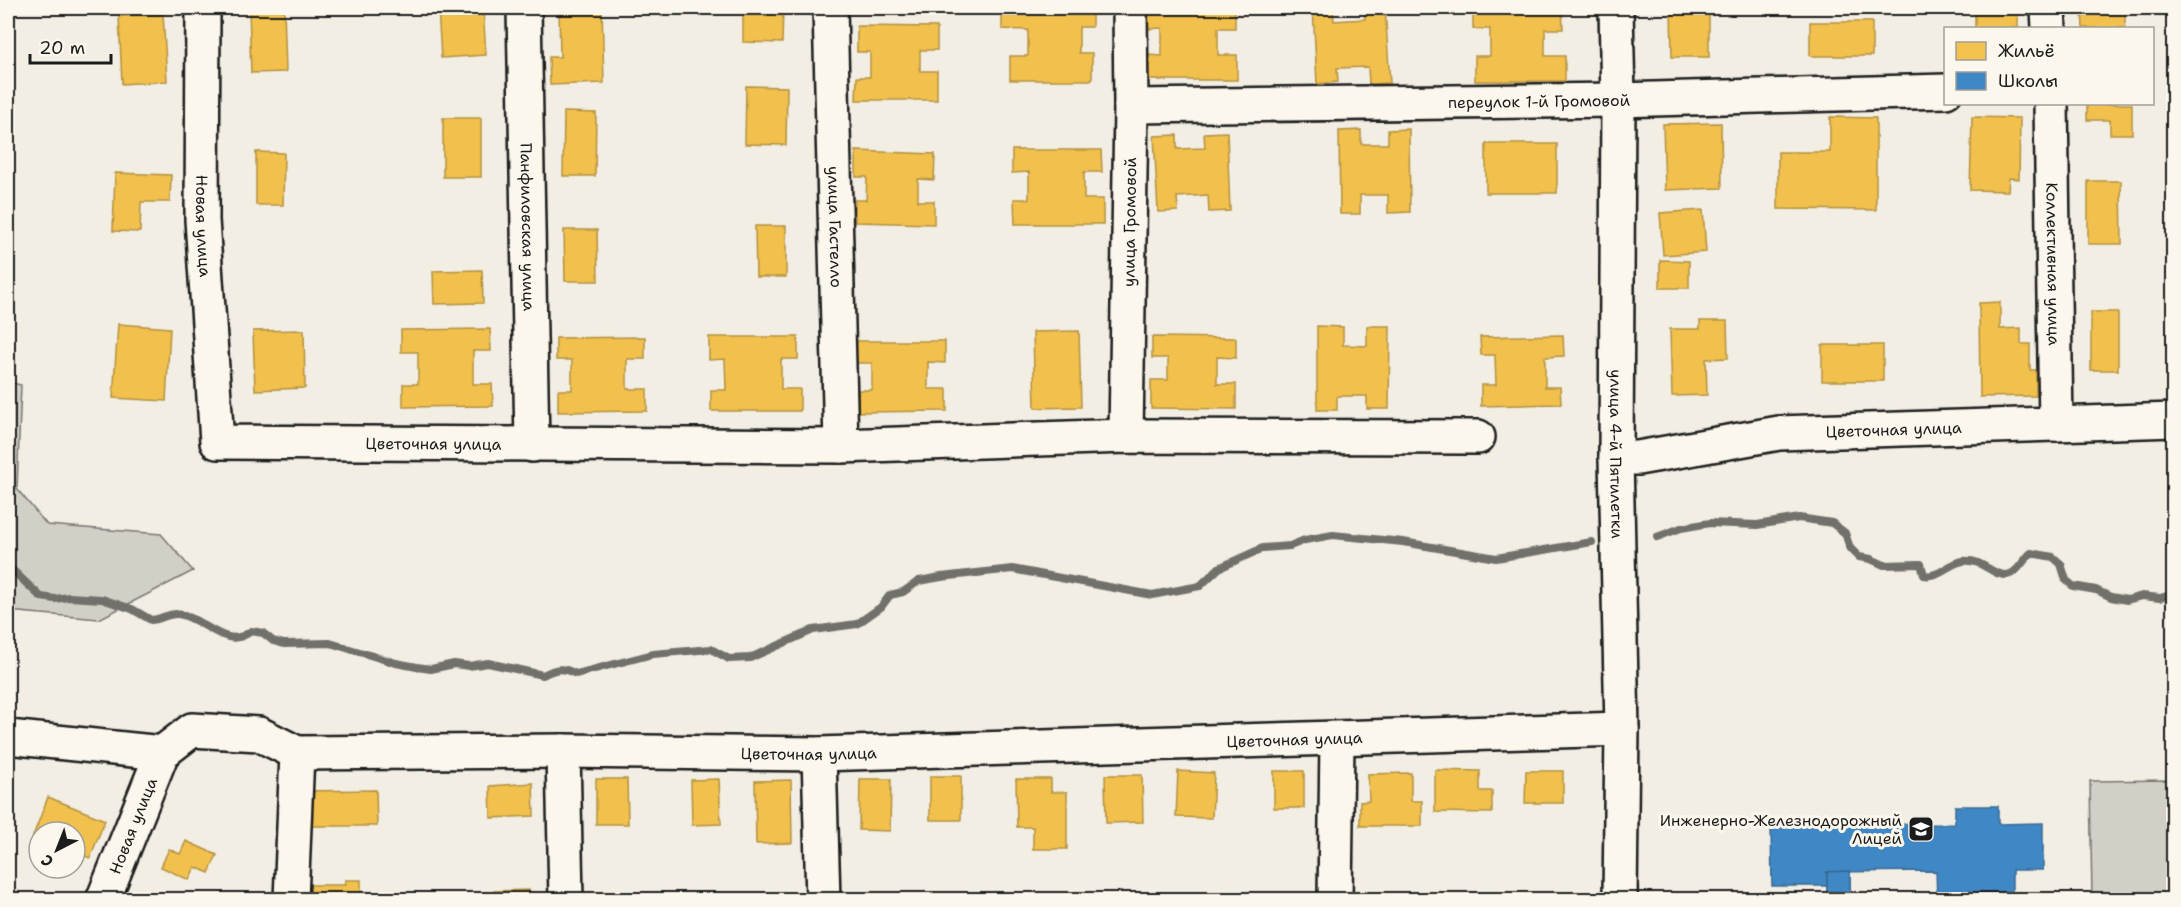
<svg xmlns="http://www.w3.org/2000/svg" width="2181" height="907" font-family="'Shantell Sans',sans-serif">
	<style>
		.green { fill: #d2cfc6; stroke: #777671; stroke-width: 1.5 }
		.homes { fill: #f2c14e; stroke: #b2903f; stroke-width: 1.5 }
		.schools { fill: #3f88c5; stroke: #346892; stroke-width: 1.5 }
		.lines { fill: none; stroke-linecap: round; stroke-linejoin: round }
		.stream { stroke: #716f6b; stroke-width: 8 }
		.minor-casing { stroke: #1c1c1c; stroke-width: 38 }
		.minor { stroke: #fbf7ec; stroke-width: 33 }
		.labels { text-anchor: middle; dominant-baseline: central; stroke-width: 6; stroke-linejoin: round; paint-order: stroke }
		.street-label { font-size: 16px; fill: #1c1c1c; stroke: #fbf7ec }
		.poi-label { font-size: 16px; fill: #1c1c1c; stroke: #fbf7ec; text-anchor: end }
	</style>
	<rect width="100%" height="100%" fill="#f2eee4"/>
	<filter id="ink" filterUnits="userSpaceOnUse"><feTurbulence type="fractalNoise" baseFrequency=".0167" numOctaves="2"/><feDisplacementMap in="SourceGraphic" scale="12" xChannelSelector="R" yChannelSelector="G"/><feConvolveMatrix kernelMatrix="1 2 1 2 8 2 1 2 1" color-interpolation-filters="sRGB"/></filter>
	<g filter="url(#ink)">
		<!-- green -->
		<g class="green">
			<path d="M8 382 21 385 17 489 47 525 161 534 193 571 99 619 8 611Z"/>
			<path d="M2173 780V899H2092L2090 781Z"/>
		</g>
		<!-- homes -->
		<g class="homes">
			<path d="M249 8H284L286 72 251 73Z"/>
			<path d="M438 8H483L486 55 441 58Z"/>
			<path d="M559 8H602L604 83 550 85 549 57H560Z"/>
			<path d="M743 8H783L782 43 743 42Z"/>
			<path d="M1002 8H1092V27H1079V53H1092V80H1010V56H1028V30L1002 29Z"/>
			<path d="M1145 8H1235V28H1218V55H1237V80H1148V55L1162 56V28L1146 29Z"/>
			<path d="M1313 8H1333L1334 21 1365 19 1364 8H1385L1390 83 1369 84 1368 67 1337 68 1338 82 1317 84Z"/>
			<path d="M1473 8H1562L1563 29H1545V56H1565V81H1475V56H1490V29H1473Z"/>
			<path d="M1671 8H1709V57H1672Z"/>
			<rect x="1975" y="8" width="43" height="20"/>
			<path d="M2082 8H2134V13H2125V28H2083Z"/>
			<path d="M163 14 167 81 122 84 119 16Z"/>
			<rect x="1810" y="22" width="62" height="34"/>
			<path d="M857 26 937 27V50H920V71H937V100H856L857 77H870V52H857Z"/>
			<path d="M746 86 787 87 786 145 745 144Z"/>
			<path d="M2087 104H2132V134H2110V120H2087Z"/>
			<path d="M564 112 596 113 595 176H563Z"/>
			<path d="M1830 117 1876 118V210L1778 209V152H1830Z"/>
			<path d="M1972 117 2020 118 2019 179 2009 178 2008 191 1970 190Z"/>
			<rect x="443" y="118" width="38" height="59"/>
			<path d="M1721 123 1722 188 1665 190 1663 124Z"/>
			<path d="M1409 129 1410 212 1388 213V195H1360V214H1340L1339 131 1361 130V144H1388V130Z"/>
			<path d="M1227 132 1230 211 1209 212 1208 195 1177 197 1178 211 1158 212 1154 136 1177 135V149L1205 148 1204 133Z"/>
			<rect x="1486" y="144" width="71" height="49"/>
			<path d="M1012 150H1101L1102 172H1084V199H1103V224H1015L1014 199H1029V172L1012 173Z"/>
			<path d="M856 151 935 154 934 180 918 179V201H934V224L855 222V200H866L867 177H856Z"/>
			<path d="M256 152 284 153 283 205H256Z"/>
			<path d="M115 173 171 175 170 202H141L140 232 113 231Z"/>
			<path d="M2088 181H2121L2122 244H2088Z"/>
			<path d="M1703 210 1706 252 1663 255 1660 213Z"/>
			<path d="M755 226H786V277H756Z"/>
			<path d="M564 230H597L598 281H565Z"/>
			<path d="M1660 260 1689 261V288H1660Z"/>
			<path d="M482 270 483 303 434 304 433 271Z"/>
			<path d="M2000 302V329L2021 328V344H2030V370H2036V396L1980 397 1979 303Z"/>
			<rect x="2091" y="312" width="27" height="58"/>
			<path d="M1700 321H1727L1728 358 1706 359 1707 395 1672 396 1670 329H1700Z"/>
			<path d="M118 324 170 328 166 401 113 398Z"/>
			<path d="M1317 326 1343 327V345L1367 346V326H1390L1389 409H1367V396H1337V410H1317Z"/>
			<path d="M490 329 491 351H473V384H492L493 406 403 407V384H418V352H401V330Z"/>
			<path d="M304 330 305 388 255 390 253 331Z"/>
			<path d="M1079 331 1081 407 1035 408 1033 332Z"/>
			<path d="M1563 335 1564 356 1545 357V387H1560L1561 404 1481 406V385H1496L1495 355H1481L1480 337Z"/>
			<path d="M645 337V359H627V389H647V411L558 412V390H572V360H556V338Z"/>
			<path d="M709 337H798V359H781V389H800V411H711V390H726L725 359 709 360Z"/>
			<path d="M1152 337 1236 338V358L1217 357V384H1236V409L1151 408V380H1168V358H1152Z"/>
			<path d="M856 341H945V363L928 362V389H947V411L858 412V390H872V363H856Z"/>
			<rect x="1822" y="345" width="61" height="36"/>
			<path d="M1435 770 1480 771V791H1492V813L1435 812Z"/>
			<path d="M1178 771 1214 773 1212 818 1176 817Z"/>
			<rect x="1274" y="771" width="30" height="37"/>
			<path d="M1526 771H1563V803H1525Z"/>
			<path d="M1411 773V801H1422V826H1360V802L1369 801 1368 774Z"/>
			<path d="M1105 775H1142L1143 822 1106 823Z"/>
			<rect x="930" y="776" width="31" height="44"/>
			<path d="M596 779H627L628 824H596Z"/>
			<path d="M719 779 721 824 692 825 691 780Z"/>
			<path d="M860 779H891L890 831 859 830Z"/>
			<path d="M1016 779H1051V792H1067V849H1033V827H1017Z"/>
			<path d="M791 780 792 843 756 844 755 781Z"/>
			<path d="M533 783 534 816 491 818 490 786Z"/>
			<path d="M376 790 377 826H304L303 791Z"/>
			<path d="M48 797 105 820 90 858 75 852V832H39V838L33 836Z"/>
			<path d="M186 841 217 855 209 873 195 867 189 880 161 867 169 849 180 854Z"/>
			<path d="M345 880H361V900H309L310 885H346Z"/>
			<path d="M529 890 530 900H494V891Z"/>
		</g>
		<!-- schools -->
		<g class="schools">
			<path d="M1955 806H1998V824L2043 823V870H2012V900H1937L1936 871 1827 872V886H1772L1771 825 1955 824Z"/>
			<path d="M1850 871V900H1827V872Z"/>
			<path d="M1850 871V900H1827V872Z"/>
		</g>
		<g class="lines">
			<!-- stream -->
			<g class="stream">
				<path d="M1657 537 1681 528 1710 523 1757 525 1799 518 1832 523 1845 533 1850 548 1859 557 1871 559 1884 565 1921 564 1924 575C1939 578 1949 563 1963 561 1982 558 1992 576 2007 575 2018 573 2023 560 2031 553L2053 557 2061 564 2066 580 2073 586 2096 590 2111 597 2127 600 2142 596 2160 598 2174 594"/>
				<path d="M8 566 41 597 55 599 69 597 102 599 132 609 151 620C160 620 168 613 178 614 203 617 226 652 251 631L263 633 273 641 284 644 330 643 396 663 417 667 431 669 454 664 469 666 488 663 543 675C556 668 563 667 576 674L653 654 711 649 729 659 750 658 813 630 857 624 881 607 890 595 903 592 919 581 941 577 1012 569 1152 595 1200 586 1219 568 1263 548 1290 546 1305 540 1333 535 1403 542 1496 558 1592 542"/>
			</g>
			<!-- minor casing -->
			<g class="minor-casing">
				<g id="minor">
					<path id="s1" d="M203 8 202 220 217 442 841 446 1126 436 1478 437"/>
					<path id="s2" d="M524 8 532 445"/>
					<path id="s3" d="M830 8 841 446"/>
					<path id="s4" d="M1616 8 1618 100 1616 458 1622 729 1620 900"/>
					<path d="M2048 8 2049 28"/>
					<path id="s5" d="M2051 104 2056 424"/>
					<path id="s6" d="M1131 106 1618 100 1946 91"/>
					<path id="s7" d="M1126 436 1131 106 1130 8"/>
					<path id="s8" d="M1616 458H1638L1779 433 2174 420"/>
					<path id="s9" d="M8 737 162 753 192 730 259 734 297 753 563 751 819 754 1622 729"/>
					<path d="M563 751 566 900"/>
					<path d="M819 754 823 900"/>
					<path id="s10" d="M103 900 162 753"/>
					<path d="M291 900 297 753"/>
					<path d="M1335 900 1337 739"/>
				</g>
			</g>
			<!-- minor -->
			<use href="#minor" class="minor"/>
		</g>
	</g>
	<!-- icons -->
	<defs>
		<g id="school-square" transform="scale(1.35)"><rect x="-9" y="-9" width="18" height="18" rx="4" fill="#1c1c1c" stroke="#fbf7ec"/><path d="M0-5L7-2L0 1L-7-2ZM-4 1L0 2.5L4 1V4Q0 6-4 4Z" fill="#fff"/></g>
	</defs>
	<g fill-rule="evenodd">
		<use href="#school-square" x="1921" y="829"/>
	</g>
	<g class="labels">
		<!-- street labels -->
		<g class="street-label">
			<text stroke="none"><textPath href="#s6" startOffset="408">переулок 1-й Громовой</textPath></text>
			<text stroke="none"><textPath href="#s7" startOffset="214">улица Громовой</textPath></text>
			<text stroke="none"><textPath href="#s1" startOffset="218">Новая улица</textPath></text>
			<text stroke="none"><textPath href="#s2" startOffset="219">Панфиловская улица</textPath></text>
			<text stroke="none"><textPath href="#s3" startOffset="219">улица Гастелло</textPath></text>
			<text stroke="none"><textPath href="#s5" startOffset="160">Коллективная улица</textPath></text>
			<text stroke="none"><textPath href="#s8" startOffset="280">Цветочная улица</textPath></text>
			<text stroke="none"><textPath href="#s1" startOffset="651">Цветочная улица</textPath></text>
			<text stroke="none"><textPath href="#s4" startOffset="446">улица 4-й Пятилетки</textPath></text>
			<text stroke="none"><textPath href="#s9" startOffset="1300">Цветочная улица</textPath></text>
			<text stroke="none"><textPath href="#s9" startOffset="814">Цветочная улица</textPath></text>
			<text stroke="none"><textPath href="#s10" startOffset="80">Новая улица</textPath></text>
		</g>
		<!-- poi labels -->
		<g class="poi-label">
			<text x="1902" y="820">Инженерно-Железнодорожный<tspan x="1902" dy="18">Лицей</tspan></text>
		</g>
	</g>
	<!-- margin -->
	<rect width="2181" height="907" fill="none" stroke="#fbf7ec" stroke-width="30"/>
	<rect x="15" y="15" width="2151" height="877" fill="none" stroke="#1c1c1c" stroke-width="2" filter="url(#ink)"/>
	<!-- legend -->
	<rect x="1944" y="27" width="210" height="78" fill="#fbf7ec" stroke="#a29f99" stroke-width="1.5"/>
	<rect x="1956" y="42" width="30" height="18" fill="#f2c14e" stroke="#a29f99" stroke-width="1.5"/>
	<text x="1998" y="57" font-size="18" fill="#1c1c1c">Жильё</text>
	<rect x="1956" y="72" width="30" height="18" fill="#3f88c5" stroke="#a29f99" stroke-width="1.5"/>
	<text x="1998" y="87" font-size="18" fill="#1c1c1c">Школы</text>
	<!-- north arrow -->
	<g transform="translate(57 850) rotate(222)"><circle r="28" fill="#fbf7ec" stroke="#a29f99" stroke-width="1.5"/>
	<path d="M0-4.5L10 22L0 15L-10 22Z" fill="#1c1c1c"/>
	<text y="-9" font-size="16" font-weight="bold" text-anchor="middle" fill="#1c1c1c">С</text>
	</g>
	<!-- scale -->
	<path d="M30 54v9h81v-9" fill="none" stroke="#1c1c1c" stroke-width="3"/>
	<text x="39" y="54" font-size="18" fill="#1c1c1c" stroke="#fbf7ec" stroke-width="4.5" paint-order="stroke">20 m</text>
</svg>
